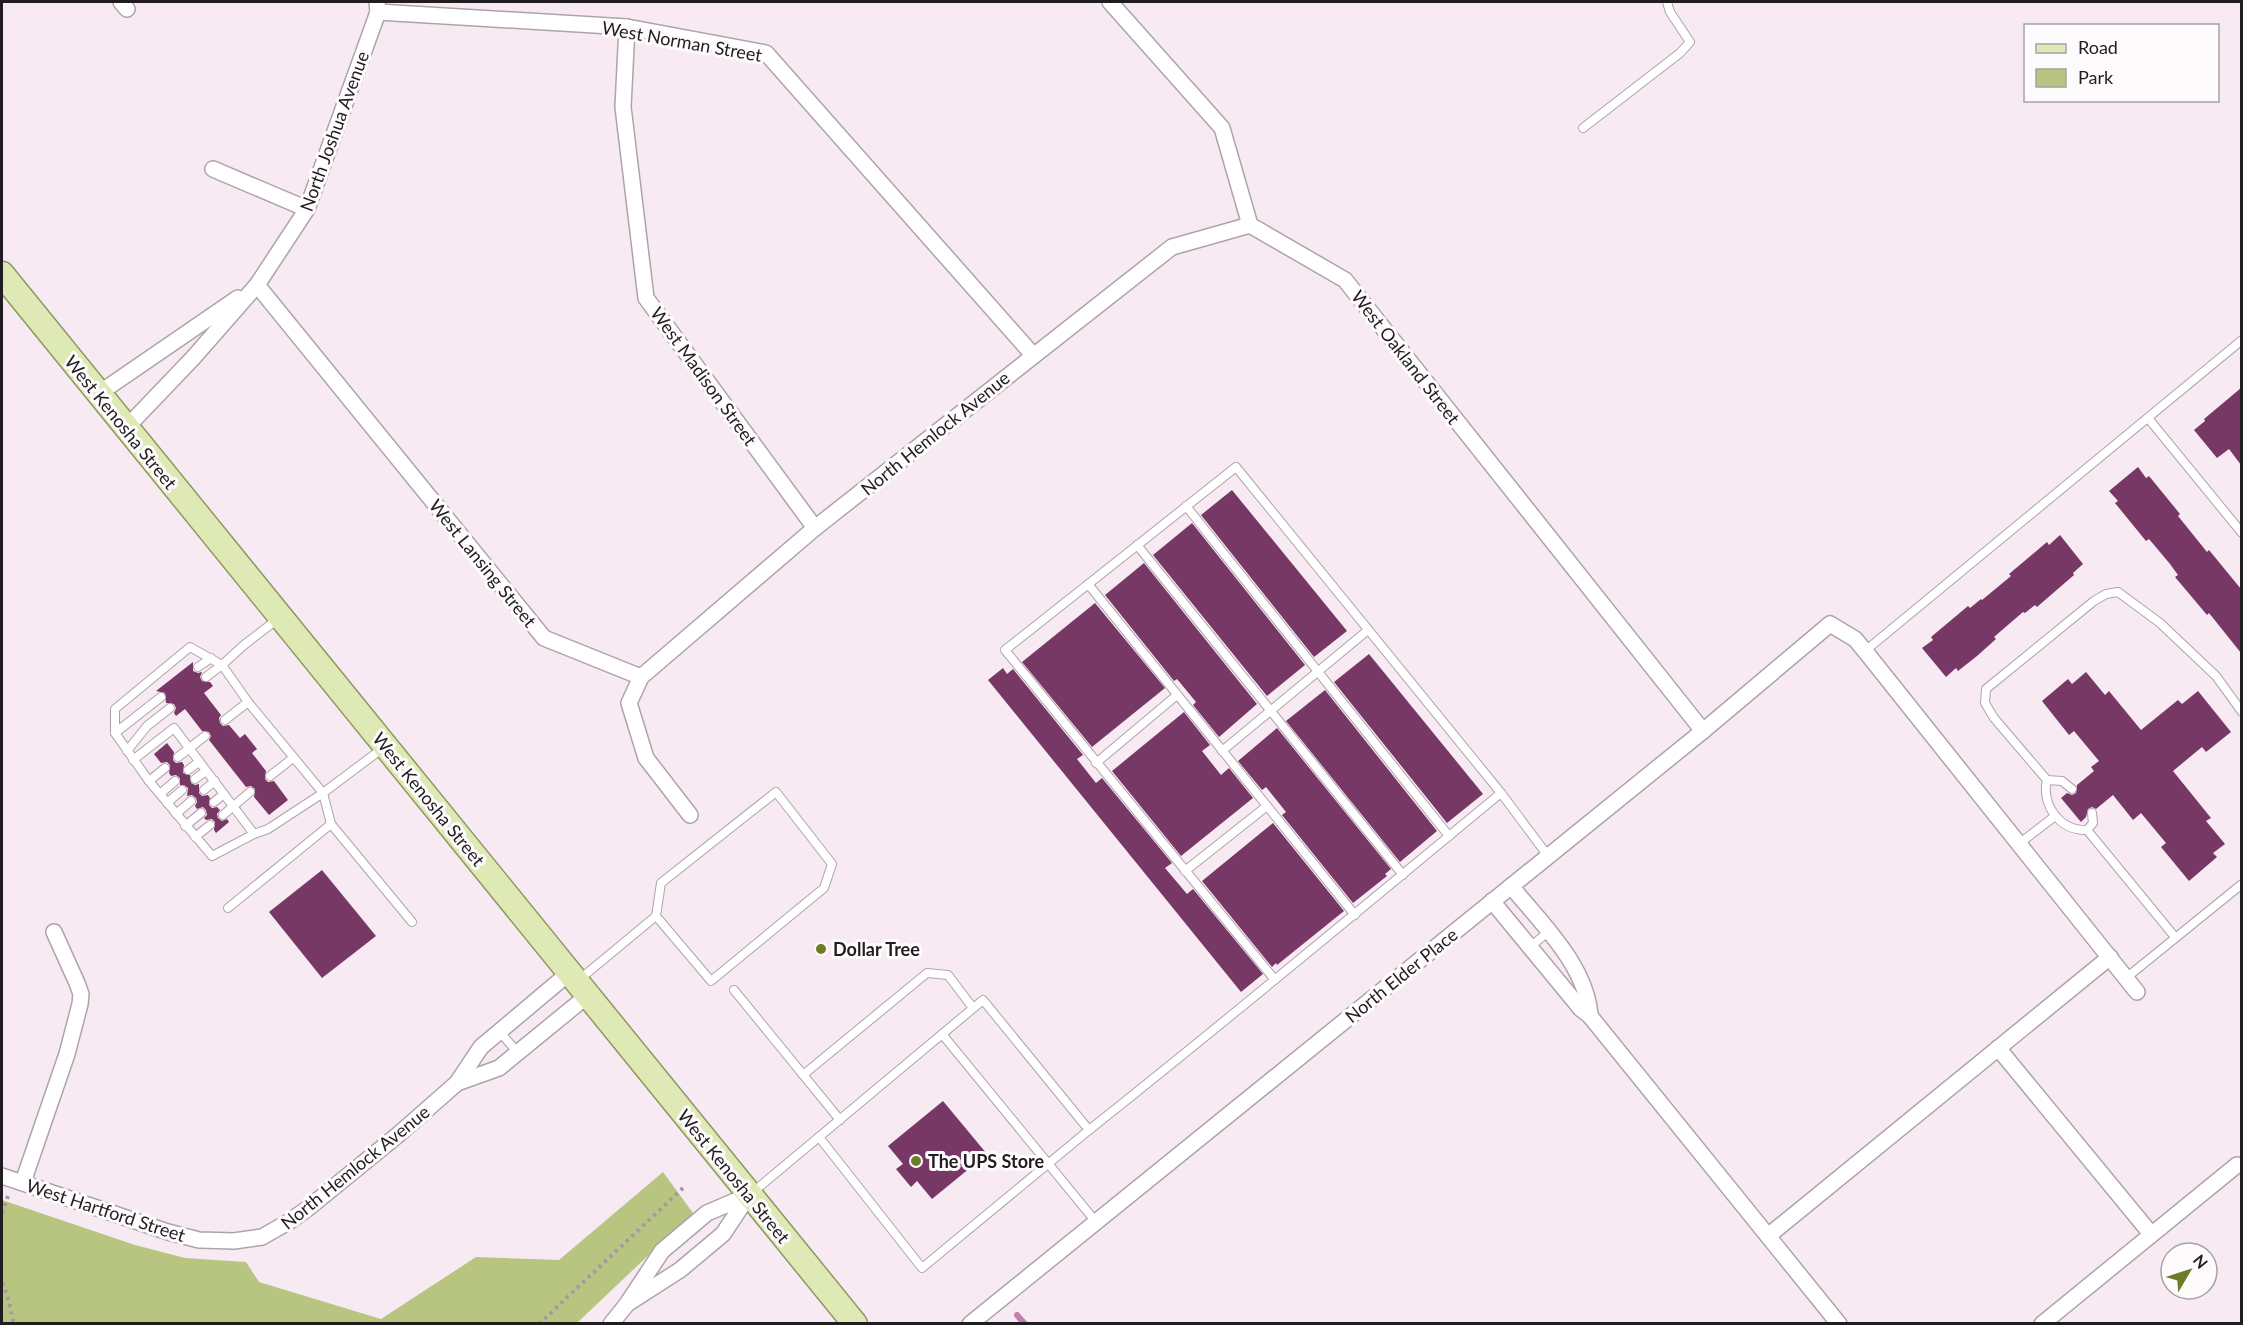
<svg xmlns="http://www.w3.org/2000/svg" width="2243" height="1325" font-family="Lato,sans-serif">
	<style>
		.green { fill: #b7c580 }
		.lines { fill: none; stroke-linecap: round; stroke-linejoin: round }
		.stream { stroke: #c47dae; stroke-width: 6 }
		.building { fill: #773866 }
		.lane-casing { stroke: #afa3ab; stroke-width: 10 }
		.street-casing { stroke: #afa3ab; stroke-width: 18 }
		.primary-casing { stroke: #8e9861; stroke-width: 27 }
		.path { stroke: #a3999f; stroke-width: 4; stroke-dasharray: 3 4.5; stroke-linecap: butt }
		.lane { stroke: #fff; stroke-width: 8 }
		.street { stroke: #fff; stroke-width: 15 }
		.primary { stroke: #dfe9b6; stroke-width: 24 }
		.poi-dot { fill: #6e7c28; stroke: #fefbfd; stroke-width: 2 }
		.labels { text-anchor: middle; dominant-baseline: central; stroke-width: 6; stroke-linejoin: round; paint-order: stroke }
		.street-label { font-size: 18px; fill: #211c1f; stroke: #fefbfd }
		.poi-label { font-size: 18px; font-weight: bold; fill: #211c1f; stroke: #fefbfd; text-anchor: start }
	</style>
	<rect width="100%" height="100%" fill="#f8eaf3"/>
	<!-- green -->
	<path class="green" d="M663 1172 693 1213 577 1323 2 1324V1200L135 1245 185 1258 246 1262 259 1282 381 1319 476 1257 559 1260Z"/>
	<g class="lines">
		<!-- stream -->
		<path class="stream" d="M1017 1315 1025 1324"/>
	</g>
	<!-- building -->
	<g class="building">
		<path d="M2241 388V465L2229 449 2217 458 2194 430 2205 421 2204 419Z"/>
		<path d="M2138 467 2146 478 2149 476 2180 514 2178 516 2207 552 2209 550 2241 589V653L2209 613 2207 615 2175 577 2178 575 2170 564 2149 539 2146 541 2115 503 2118 501 2109 491Z"/>
		<path d="M1232 490 1347 631 1314 657 1201 515Z"/>
		<path d="M1192 523 1305 665 1267 696 1153 555Z"/>
		<path d="M2060 535 2083 564 2073 573 2074 575 2037 607 2035 605 2025 613 2023 612 1994 637 1996 639 1977 656 1958 671 1956 668 1946 677 1922 648 1933 640 1931 637 1968 606 1970 608 1981 599 1982 600 2011 576 2009 574 2034 553 2047 542 2049 545Z"/>
		<path d="M1144 563 1257 704 1219 737 1193 705 1196 702 1177 679 1174 681 1105 595Z"/>
		<path d="M1095 603 1165 688 1092 747 1022 662Z"/>
		<path d="M1369 654 1483 794 1447 823 1334 682Z"/>
		<path d="M193 662V671L198 673 202 672 200 677 202 681 210 682 213 686 204 693 221 715 219 718 220 723 223 726 229 725 240 738 245 734 257 749 252 753 266 771 265 779 268 782 274 781 288 800 269 815 254 797 255 789 251 786 246 787 209 740 211 736 209 732 202 731 185 709 176 716 174 713 176 708 174 704 166 703 165 693 156 691Z"/>
		<path d="M1003 668 1007 674 1013 669 1083 755 1077 759 1096 783 1102 778 1172 863 1165 868 1187 894 1193 889 1263 974 1241 992 988 680Z"/>
		<path d="M2086 672 2105 695 2109 691 2141 730 2178 700 2182 704 2198 691 2231 732 2206 752 2202 747 2173 771 2211 818 2206 821 2225 844 2213 853 2217 857 2189 881 2161 847 2166 843 2141 813 2133 820 2113 795 2096 809 2092 807 2088 809 2086 817 2081 822 2061 798 2067 793 2072 795 2076 793 2077 785 2094 771 2091 767 2099 761 2074 731 2069 735 2042 701 2068 679 2072 684Z"/>
		<path d="M1325 690 1437 831 1400 862 1286 721Z"/>
		<path d="M1184 712 1210 745 1202 751 1221 775 1229 768 1253 798 1181 856 1112 771Z"/>
		<path d="M1277 728 1391 869 1385 874 1387 876 1353 903 1282 815 1286 812 1266 787 1262 790 1238 761Z"/>
		<path d="M167 743 174 752 173 760 176 763 182 762 184 765 183 773 190 775 191 783 195 785 199 784V793L202 796 208 795 210 798 209 805 212 808 217 807 220 810 217 814 218 818 222 821 227 819 229 822 216 833 214 830 215 822 212 819 206 820 204 818 207 815 206 810 203 807 197 809 195 806 197 802 196 798 192 795 187 796 188 788 184 785H180V778L176 775 171 776 169 773 170 765 167 762 161 763 154 754Z"/>
		<path d="M1273 823 1344 911 1277 965 1276 963 1272 967 1202 881Z"/>
		<path d="M322 870 376 936 322 978 269 912Z"/>
		<path d="M943 1101 987 1154 932 1199 917 1181 911 1187 896 1169 903 1164 888 1146Z"/>
	</g>
	<g class="lines">
		<!-- lane casing -->
		<g class="lane-casing">
			<g id="lane">
				<path d="M1583 128 1680 53 1690 42 1670 12 1667 2"/>
				<path d="M2148 418 2242 533"/>
				<path d="M1186 506 1449 836"/>
				<path d="M1137 545 1403 875"/>
				<path d="M1088 584 1355 915"/>
				<path d="M279 618 244 645 222 665 248 702 323 793 383 748"/>
				<path d="M1865 651 2242 340"/>
				<path d="M198 667 211 658"/>
				<path d="M225 720 248 702"/>
				<path d="M115 733 161 697"/>
				<path d="M127 751 147 726 170 708"/>
				<path d="M1222 751 1368 630"/>
				<path d="M178 757 205 736"/>
				<path d="M133 760 174 728 254 834 212 856 149 781 115 733V709L190 647 222 665 206 677"/>
				<path d="M1096 763 1177 695"/>
				<path d="M188 770 199 762"/>
				<path d="M270 776 293 758"/>
				<path d="M195 779 206 771"/>
				<path d="M2047 780 2062 781 2072 789"/>
				<path d="M149 781 165 768"/>
				<path d="M204 790 215 781"/>
				<path d="M1501 793 1548 856"/>
				<path d="M160 794 175 781"/>
				<path d="M214 802 224 794"/>
				<path d="M167 803 182 790"/>
				<path d="M176 814 191 801"/>
				<path d="M223 815 250 792"/>
				<path d="M185 826 201 813"/>
				<path d="M2087 830 2093 823 2092 813"/>
				<path d="M254 834 268 829 323 793 331 824 412 922"/>
				<path d="M195 837 210 825"/>
				<path d="M2020 843 2055 816"/>
				<path d="M1185 871 1267 806"/>
				<path d="M228 908 331 824"/>
				<path d="M2175 937 2087 830C2060 831 2041 805 2047 780L1994 718 1985 703 1986 689 2094 601 2106 594 2118 592 2160 623 2216 676 2242 712"/>
				<path d="M1530 947 1548 932"/>
				<path d="M2126 978 2242 884"/>
				<path d="M580 979 656 916 711 981 824 888 832 864 776 792 661 883 656 916"/>
				<path d="M734 990 840 1120"/>
				<path d="M499 1031 518 1053"/>
				<path d="M942 1034 1096 1222"/>
				<path d="M803 1075 927 973 948 975 973 1008"/>
				<path d="M819 1137 922 1268 1089 1130"/>
				<path d="M753 1192 983 1000 1089 1130C1228 1020 1364 906 1501 793L1236 467 1005 650 1275 980"/>
			</g>
		</g>
		<!-- street casing -->
		<g class="street-casing">
			<g id="street">
				<path d="M121 2 127 9"/>
				<path d="M1110 2 1222 128 1250 225 1345 280 1703 731"/>
				<path d="M378 12 627 27 766 53 1033 355"/>
				<path d="M627 27 623 107 646 298 815 528"/>
				<path d="M213 169 307 209"/>
				<path d="M257 285 544 638 641 677 629 703 646 758 690 815"/>
				<path d="M98 394 238 298"/>
				<path d="M126 428 193 358 257 285 307 209 378 12 377 2"/>
				<path d="M641 677 815 528 1172 247 1250 225"/>
				<path d="M1511 886C1541 923 1587 966 1590 1016"/>
				<path d="M1492 901 1581 1009 1590 1016 1839 1324"/>
				<path d="M1998 1048 2151 1234"/>
				<path d="M457 1083 499 1068 587 996"/>
				<path d="M2 1176 168 1232 199 1240 234 1241 262 1237 290 1221 307 1209 399 1134 457 1083 481 1047 569 973"/>
				<path d="M23 1182 67 1054 80 1004 81 994 77 983 54 932"/>
				<path d="M749 1195 723 1234 680 1270 627 1304 662 1251 707 1213Z"/>
				<path d="M1768 1236 2110 957"/>
				<path d="M611 1324 627 1304"/>
				<path d="M970 1324 1703 731 1830 624 1855 639 1865 651 2137 992"/>
				<path d="M2042 1324 2237 1165"/>
			</g>
		</g>
		<!-- primary casing -->
		<g class="primary-casing">
			<path id="primary" d="M2 274 855 1324"/>
		</g>
		<!-- path -->
		<g class="path">
			<path d="M2 1213 8 1196"/>
			<path d="M2 1283 7 1294 14 1324"/>
			<path d="M539 1324 684 1187"/>
		</g>
		<!-- lane -->
		<use href="#lane" class="lane"/>
		<!-- street -->
		<use href="#street" class="street"/>
		<!-- primary -->
		<use href="#primary" class="primary"/>
	</g>
	<!-- markers -->
	<g class="poi-dot">
		<circle cx="821" cy="949" r="6"/>
		<circle cx="916" cy="1161" r="6"/>
	</g>
	<g class="labels">
		<!-- street labels -->
		<g class="street-label">
			<text transform="translate(682 41) rotate(10)">West Norman Street</text>
			<text transform="translate(334 131) rotate(-70)">North Joshua Avenue</text>
			<text transform="translate(1406 357) rotate(52)">West Oakland Street</text>
			<text transform="translate(704 376) rotate(54)">West Madison Street</text>
			<text transform="translate(121 422) rotate(51)">West Kenosha Street</text>
			<text transform="translate(935 433) rotate(-39)">North Hemlock Avenue</text>
			<text transform="translate(483 563) rotate(51)">West Lansing Street</text>
			<text transform="translate(429 799) rotate(51)">West Kenosha Street</text>
			<text transform="translate(1401 975) rotate(-39)">North Elder Place</text>
			<text transform="translate(355 1167) rotate(-39)">North Hemlock Avenue</text>
			<text transform="translate(734 1176) rotate(51)">West Kenosha Street</text>
			<text transform="translate(106 1210) rotate(18)">West Hartford Street</text>
		</g>
		<!-- poi labels -->
		<g class="poi-label">
			<text x="833" y="949">Dollar Tree</text>
			<text x="928" y="1161">The UPS Store</text>
		</g>
	</g>
	<!-- border -->
	<rect width="2243" height="1325" fill="none" stroke="#211c1f" stroke-width="6"/>
	<!-- legend -->
	<rect x="2024" y="24" width="195" height="78" fill="#fefbfd" stroke="#a6a2a4" stroke-width="1.5"/>
	<rect x="2036" y="44" width="30" height="9" fill="#dfe9b6" stroke="#a6a2a4" stroke-width="1.5"/>
	<text x="2078" y="54" font-size="18" fill="#211c1f">Road</text>
	<rect x="2036" y="69" width="30" height="18" fill="#b7c580" stroke="#a6a2a4" stroke-width="1.5"/>
	<text x="2078" y="84" font-size="18" fill="#211c1f">Park</text>
	<!-- north arrow -->
	<g transform="translate(2189 1271) rotate(51)"><circle r="28" fill="#fefbfd" stroke="#a6a2a4" stroke-width="1.5"/>
	<path d="M0-4.5L10 22L0 15L-10 22Z" fill="#6e7c28"/>
	<text y="-9" font-size="16" font-weight="bold" text-anchor="middle" fill="#211c1f">N</text>
	</g>
</svg>
